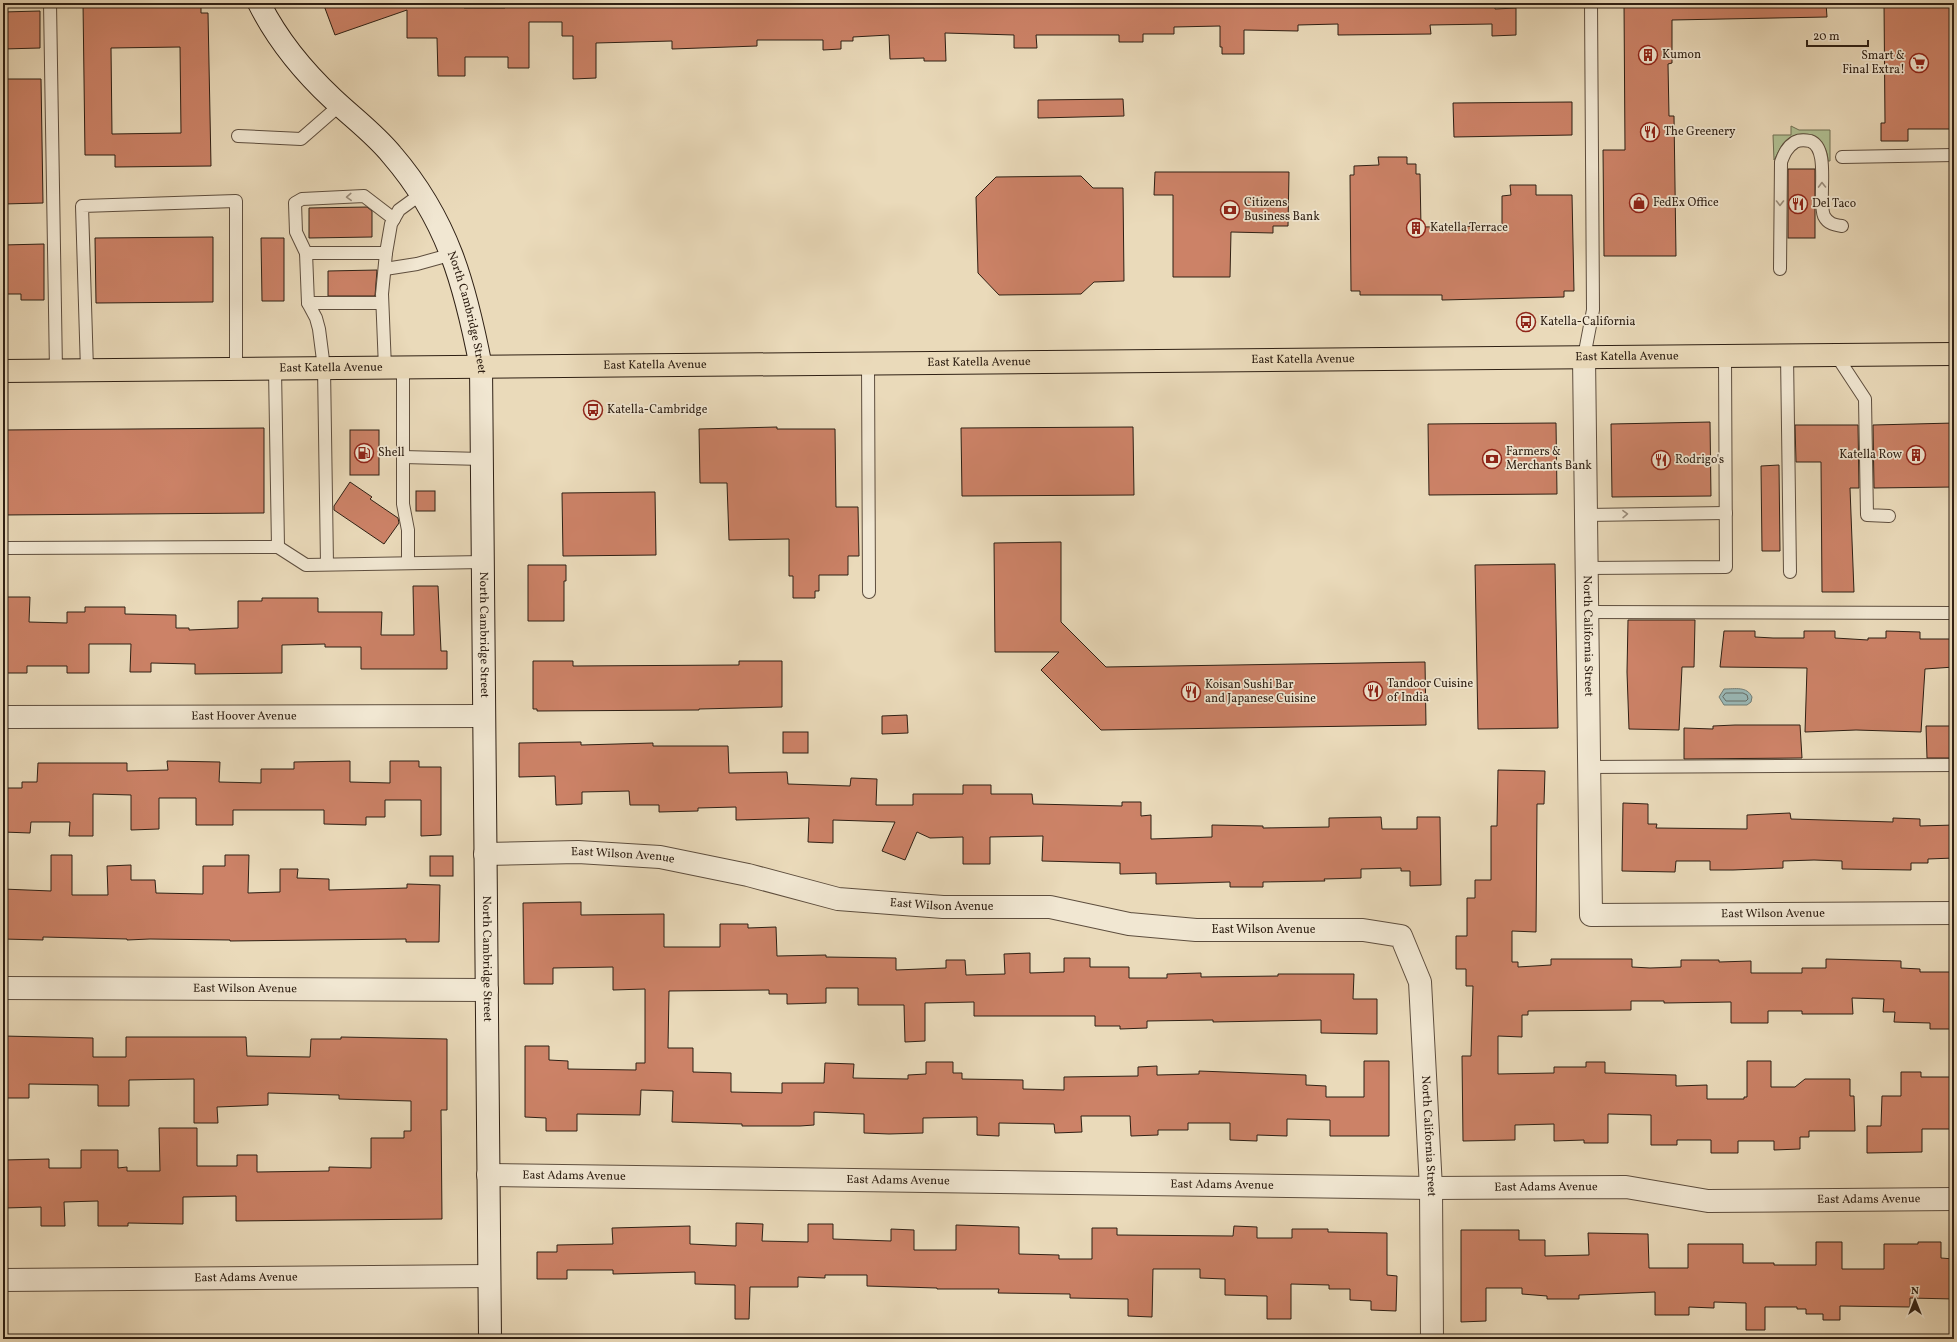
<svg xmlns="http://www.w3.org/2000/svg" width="1957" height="1342" font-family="Vollkorn,serif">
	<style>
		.green { fill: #b1c194; stroke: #707054 }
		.water { fill: #9ab9b8; stroke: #6f7c76 }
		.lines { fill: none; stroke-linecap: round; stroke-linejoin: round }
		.shore { stroke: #646c66; stroke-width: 1 }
		.building { fill: #cc8267; stroke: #2f2014; fill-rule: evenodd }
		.lane-casing { stroke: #5e4e3e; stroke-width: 14 }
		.street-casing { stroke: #5e4e3e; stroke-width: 24 }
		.secondary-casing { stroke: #2f2014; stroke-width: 24 }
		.primary-casing { stroke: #2f2014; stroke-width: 24 }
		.lane { stroke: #f1e7d2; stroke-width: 12 }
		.street { stroke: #f1e7d2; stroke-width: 22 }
		.secondary { stroke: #f1e7d2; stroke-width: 22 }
		.primary { stroke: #eadaba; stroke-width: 22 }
		.oneway { stroke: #9a8d7c }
		.labels { text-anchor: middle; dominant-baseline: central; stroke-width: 3.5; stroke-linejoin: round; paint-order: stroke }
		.poi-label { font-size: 12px; fill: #2f2014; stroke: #f1e7d2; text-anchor: start }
		.street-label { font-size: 12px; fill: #2f2014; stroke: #f1e7d2 }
	</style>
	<rect width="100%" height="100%" fill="#eadaba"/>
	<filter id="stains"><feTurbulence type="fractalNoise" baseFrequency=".005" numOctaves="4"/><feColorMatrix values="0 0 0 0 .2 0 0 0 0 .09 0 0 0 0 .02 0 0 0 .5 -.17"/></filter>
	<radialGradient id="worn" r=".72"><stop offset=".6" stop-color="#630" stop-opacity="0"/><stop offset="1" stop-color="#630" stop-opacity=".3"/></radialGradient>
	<!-- green -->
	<path class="green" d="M1791 126 1799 130H1830V161H1828C1828 141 1806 126 1788 139 1780 145 1779 152 1774 160L1773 135H1791Z"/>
	<!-- water -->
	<path class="water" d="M1724 689C1735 689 1747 686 1752 697L1751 702 1747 705H1724L1719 697Z"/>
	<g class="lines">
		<!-- shore -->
		<path class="shore" d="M1726 693H1743L1747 695 1748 699 1746 701H1726L1723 697Z"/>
	</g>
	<!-- building -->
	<g class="building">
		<path d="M83 3H201V13H208L211 166 115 167V155H85ZM180 47 181 133 112 134 111 48Z"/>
		<path d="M323 3H456V6H464V8H505V3H623V5L722 3V6H765V3H1495V9L1516 8V35L1492 36V24L1430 25 1431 34 1338 35V24L1298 25V31L1244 30V54H1222V47H1220V26L1174 27V34H1143V42H1119V35H1036L1037 48H1014V35L945 33 946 61H924V58L890 59 889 35 853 37V41H841V49L823 50V40H757V46L672 49V41L596 43V78L573 79V36H562V22H529V68H508V57H465V76H438L437 38H407V10L335 35Z"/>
		<path d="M1624 3H1826L1827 17 1672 20V63L1668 64 1669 116H1674L1676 256H1604L1603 150H1625Z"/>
		<path d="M1884 3H1954V129H1908V141H1881V123H1885Z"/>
		<path d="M40 11V48L3 49V12Z"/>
		<path d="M3 79H41L43 203 3 204Z"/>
		<path d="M1123 99 1124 116 1038 118V100Z"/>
		<path d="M1572 102V135L1454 137 1453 103Z"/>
		<path d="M1378 157H1407V164H1416V174H1420L1421 227 1502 226V196L1511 195 1510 185H1536V195H1572L1574 291H1564V297L1442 300V295H1360V291H1351L1350 175H1354V166L1379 165Z"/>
		<rect x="1788" y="169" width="27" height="69"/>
		<path d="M1155 172H1289L1288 226H1273V233L1231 232 1230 277H1173V195H1154Z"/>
		<path d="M1081 176 1093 188H1123L1124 281 1094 282 1081 294 999 295 978 273 976 197 996 177Z"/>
		<path d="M367 207 372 211V237L309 238V208Z"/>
		<path d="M213 237V302L96 303 95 238Z"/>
		<path d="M261 238H284V301H262Z"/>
		<path d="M44 244V300H21V294H3V245Z"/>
		<path d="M377 270 375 296H328V271Z"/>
		<path d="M1710 422 1711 496 1612 497 1611 424Z"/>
		<path d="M1556 423 1557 494 1429 495 1428 424Z"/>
		<path d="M1954 423V487L1874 488 1873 425Z"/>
		<path d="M1795 425H1858L1859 488H1850L1854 592H1822L1821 462H1796Z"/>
		<path d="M777 427V429H835L836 507H858L859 556H848V575H819V591H815V598H793V576H789V539L729 540 727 483H700L699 429Z"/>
		<path d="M1133 427 1134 495 962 496 961 428Z"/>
		<path d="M264 428V513L3 515V430Z"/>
		<rect x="350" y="430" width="29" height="45"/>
		<path d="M1779 465 1780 551H1762L1761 466Z"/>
		<path d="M350 482 372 497 370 499 398 518 399 523 384 544 334 510V506Z"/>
		<rect x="416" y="491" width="19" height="20"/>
		<path d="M655 492 656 555 563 556 562 493Z"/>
		<path d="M1061 542V622L1106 667 1425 662 1426 725 1101 730 1041 670 1059 652H995L994 543Z"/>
		<path d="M1555 564 1558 728 1478 729 1475 565Z"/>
		<path d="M528 565H566V581H564V621H528Z"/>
		<path d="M413 586H438L441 651H447V669H361V647H325V644L282 645V673L195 674V664L151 663V672H130L131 644H89V673H67V666H27V673H4V597H30L29 622 67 623V612H85V607H125V614L176 615V628H189V630L238 628V601H262V598H318V612H382L381 635H414Z"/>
		<path d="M1628 620H1695L1694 667H1682L1679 730 1629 729 1627 672Z"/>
		<path d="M1724 631H1755V637L1773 638H1804V631H1835V638L1868 640V638H1886V631L1920 632V639H1954V667L1925 669 1921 732 1856 730 1805 732 1807 668 1720 667Z"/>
		<path d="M533 661H573V666L739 665V661H782V707L699 709V710L537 711V709H533Z"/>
		<path d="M907 715 908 733 882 734V716Z"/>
		<path d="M1735 725H1800L1802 758 1684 759V728L1713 729V726Z"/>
		<path d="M1926 726H1954V758H1927Z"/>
		<rect x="783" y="732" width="25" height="21"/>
		<path d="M581 742V745L653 743V746H728L729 773 787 772 788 784 850 786 851 778 877 779 876 805H913V794H963V785H991V794H1032L1033 804 1122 806V802H1141V816L1151 815V839L1212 837V825L1263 826V828L1329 827V818L1381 817 1382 829H1417V817H1440L1441 885 1410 886V871H1401V868L1361 869V878L1324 879 1325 881 1263 882V887H1230V882L1156 884V873L1120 874V863L1042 861 1043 836 990 837V864H963V837L930 838 917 832 905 860 882 851 895 822 833 820V843L808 842 809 818 736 820V807L698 808V811L659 812V805H630L629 791 582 792V804L556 805 555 776 519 777V743Z"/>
		<path d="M167 761 220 762 219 782 261 783V769H294V762L350 761V782L390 783V761H419V767H441V835L421 836V800H385V817H366V825L324 824V810H233V825H196V798H159V829L131 830V795L93 794V836H69L70 822H31L30 833 3 832V788H22V782H37L38 763H127V771L168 770Z"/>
		<path d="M1498 770 1545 771 1544 804H1537L1536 932 1512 931V962H1518V967L1551 965V959H1632V967L1650 968 1681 967V960H1719V962L1751 961V973H1802V968H1826V959L1901 961V968L1920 969V972H1954V1029H1930V1023L1894 1022 1895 1012H1883L1884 999 1852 998 1853 1014H1802V1011H1768V1023H1731V1002L1664 1003V1001H1631V1010L1528 1011V1015H1522V1037L1498 1036V1074L1554 1073V1067H1586V1062H1605V1073L1676 1075V1086L1707 1085V1099H1744V1097H1747V1061H1771V1087H1795L1805 1079H1850V1096H1854L1855 1131H1809V1137H1800V1149L1774 1150V1141H1738V1153H1711V1140H1677V1145H1651V1115L1608 1114V1143H1584V1140L1554 1141V1124L1515 1125V1140L1463 1141 1462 1056H1471L1473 986H1466V969H1456V936H1467V898H1475V880H1491V826H1497Z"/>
		<path d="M1623 803 1648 804V824H1657L1656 828 1747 829V815L1790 813 1791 819 1893 822V818L1920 819V826L1954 825V858L1928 859V863H1911V870L1842 869V861L1814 860 1783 861V868L1733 870H1710V861H1676L1675 872 1622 871Z"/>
		<path d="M51 855H72V895H108L107 866 131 865V880H155L156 893 203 894V866H225V855H249L248 893 280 892V869H298L297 878 329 879V890L407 888V884L440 885 439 942H406V939L230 941V940L150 939 127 940V939L43 937V940L3 939V889L51 891Z"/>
		<rect x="430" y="856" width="23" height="20"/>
		<path d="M581 902V915L664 914V947H720V924H748V928L776 927 777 956 826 955V957L896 958V970L946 968V960H965L966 975 1005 974 1004 954 1030 953V973L1064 972V958H1090V967H1129V978H1167V974L1201 973V977L1278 976V974H1354L1353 999H1377V1034L1321 1033V1020L1213 1022V1020L1147 1021V1028L1120 1029V1026H1095V1016H974V1002L925 1003V1041L905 1042 904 1005H858V988H826V1003L787 1004V994H769V990L669 991 668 1048H693V1072L731 1073V1092L782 1093V1083H824L825 1063 854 1064 853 1078 908 1079V1075L926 1074V1062H953V1073H962V1079L1023 1080V1089L1064 1090V1077L1138 1076V1067L1157 1066V1075L1199 1074V1071L1306 1075V1085L1326 1086V1097H1364V1061H1389V1136H1330V1120L1287 1119V1136L1257 1135V1141L1230 1140V1123H1188V1130H1158V1135L1131 1136 1130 1116H1081L1082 1132 1055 1133 1054 1124 999 1123V1136L977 1135V1117L923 1118V1133L889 1134 864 1133V1114L814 1112V1125L800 1126H742V1124L672 1122 673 1091 641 1090 640 1115 577 1114V1131H546V1118L525 1117V1046H549V1060L568 1061V1069L636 1070V1063H645V989L613 990V967L553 968V984H524L523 903Z"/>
		<path d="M3 1036 93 1038V1057H126V1037H246L247 1056 310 1057 311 1039H341V1037L447 1039V1110H441L442 1219 236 1221V1196L183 1197V1224L128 1223V1226H98V1201L64 1202 65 1226H41V1207L5 1208 4 1160 49 1159V1168H81V1150H118V1168L127 1167V1171H160L159 1128H197V1166H237V1155H257V1172L329 1171V1167L371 1168V1138H404V1131H411V1101L339 1099V1095L268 1093V1105L217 1107 218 1123H194V1079L129 1080V1106H98V1085L29 1084V1098H3Z"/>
		<path d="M1901 1072H1921V1077H1954V1129H1922V1152L1867 1153V1126H1881L1882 1096H1901Z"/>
		<path d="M736 1223 763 1224 762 1241 808 1242V1224H833V1239L891 1241V1229L914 1230V1250H956V1225L1019 1227V1254L1059 1255V1259H1092V1228H1117V1235L1233 1236 1234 1226 1257 1227V1238H1292V1229H1328V1232L1387 1233V1275L1397 1276 1396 1311 1371 1310V1301L1350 1300V1289H1329V1285L1291 1284V1319H1267V1296L1225 1295V1279L1200 1278V1269H1153L1152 1317 1128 1316V1299L1070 1298V1294L998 1293 999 1289H937V1288L867 1286V1275H825V1278L798 1277V1287H750L749 1319H735V1285L695 1284V1272L613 1274V1270H567V1279H537V1252H557V1245L613 1244 612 1228 690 1226V1244L736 1246Z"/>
		<path d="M1461 1230H1519V1240H1545V1256L1589 1255 1588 1233 1648 1234 1649 1268H1688V1244H1743V1263H1774V1265H1816V1242H1842V1269H1884V1244H1918V1242H1941V1258L1954 1259V1299L1910 1298V1307L1840 1306V1320H1823V1314H1806V1309H1797V1307H1765V1330H1746V1303L1714 1302V1308L1689 1307V1315H1655V1292L1579 1295V1299H1547V1296L1522 1294V1288H1486V1321L1461 1322Z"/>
	</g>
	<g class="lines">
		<!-- lane casing -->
		<g class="lane-casing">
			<g id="lane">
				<path d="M50 3 56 371"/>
				<path d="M238 136 301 139 340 105"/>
				<path d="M1842 157 1954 155"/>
				<path d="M306 253 296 232 295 203 302 199 364 196 394 219"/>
				<path d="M385 269 417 264 453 254"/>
				<path d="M1780 269 1781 162C1784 154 1787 147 1795 142 1799 140 1805 140 1810 141 1831 148 1817 199 1824 216 1828 224 1835 225 1842 226"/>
				<path d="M308 303H382"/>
				<path d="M1787 355 1790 572"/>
				<path d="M1836 355 1865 399 1867 515 1889 516"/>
				<path d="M1584 357 1593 310 1591 3"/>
				<path d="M868 363 869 592"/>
				<path d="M385 368 382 294 386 253"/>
				<path d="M403 368V504L408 530V563"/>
				<path d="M275 369 278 547"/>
				<path d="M87 370 82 206 236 201V369"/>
				<path d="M403 457 482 459"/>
				<path d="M1586 515 1726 513"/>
				<path d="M3 548 278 547 306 565 483 562"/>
				<path d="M327 564 324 368 319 329 316 318 308 303 306 253H386L391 224 399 210 421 194"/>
				<path d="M1587 568 1726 567 1725 356"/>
				<path d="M1587 612 1954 613"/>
				<path d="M1589 767 1954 765"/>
			</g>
		</g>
		<!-- street casing -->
		<g class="street-casing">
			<g id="street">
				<path id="s1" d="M1584 357 1591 915 1954 913"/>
				<path id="s2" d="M3 717 484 716"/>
				<path id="s3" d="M485 854 578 852 660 857 748 875 838 899 943 907H1050L1129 924 1196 930H1363L1401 936 1420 982 1431 1188 1432 1339"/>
				<path id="s4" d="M3 988 487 990"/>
				<path id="s5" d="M488 1175 1431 1188 1626 1187 1708 1201 1954 1199"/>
				<path id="s6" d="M3 1280 489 1276"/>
			</g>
		</g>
		<!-- secondary casing -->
		<g class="secondary-casing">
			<g id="secondary">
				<path id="s7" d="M259 3C277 39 303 71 333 99 352 117 375 134 392 155 448 220 465 285 481 367L490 1339"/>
			</g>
		</g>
		<!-- primary casing -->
		<g class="primary-casing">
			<g id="primary">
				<path id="s8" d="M3 371 1954 354"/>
			</g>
		</g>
		<!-- lane -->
		<use href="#lane" class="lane"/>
		<!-- street -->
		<use href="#street" class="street"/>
		<!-- secondary -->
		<use href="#secondary" class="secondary"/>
		<!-- primary -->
		<use href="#primary" class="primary"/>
	</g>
	<!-- one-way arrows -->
	<defs><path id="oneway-chevron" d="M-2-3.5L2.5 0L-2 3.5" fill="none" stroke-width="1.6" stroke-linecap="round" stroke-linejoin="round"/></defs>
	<g class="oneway">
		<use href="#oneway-chevron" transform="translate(1822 185) rotate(-91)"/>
		<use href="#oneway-chevron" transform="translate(349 197) rotate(177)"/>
		<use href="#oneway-chevron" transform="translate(1780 203) rotate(90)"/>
		<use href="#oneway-chevron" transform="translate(1625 514) rotate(-1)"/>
	</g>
	<!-- icons -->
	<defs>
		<g id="building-ring" transform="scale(1)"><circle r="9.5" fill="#f1e7d2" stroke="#8f2418" stroke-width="1.5"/><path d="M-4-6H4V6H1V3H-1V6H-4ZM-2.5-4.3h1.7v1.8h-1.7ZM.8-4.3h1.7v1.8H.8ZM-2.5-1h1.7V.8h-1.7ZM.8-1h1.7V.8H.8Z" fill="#8f2418"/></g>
		<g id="supermarket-ring" transform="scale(1)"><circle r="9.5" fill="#f1e7d2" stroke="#8f2418" stroke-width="1.5"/><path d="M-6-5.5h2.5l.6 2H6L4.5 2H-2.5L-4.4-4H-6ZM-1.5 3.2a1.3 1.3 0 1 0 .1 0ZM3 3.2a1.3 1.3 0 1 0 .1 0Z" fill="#8f2418"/></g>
		<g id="restaurant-ring" transform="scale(1)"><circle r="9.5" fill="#f1e7d2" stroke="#8f2418" stroke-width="1.5"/><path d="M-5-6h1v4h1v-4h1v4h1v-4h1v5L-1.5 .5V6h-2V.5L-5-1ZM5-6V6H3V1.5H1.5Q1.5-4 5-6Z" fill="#8f2418"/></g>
		<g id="shop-ring" transform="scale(1)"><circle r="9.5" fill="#f1e7d2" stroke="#8f2418" stroke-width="1.5"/><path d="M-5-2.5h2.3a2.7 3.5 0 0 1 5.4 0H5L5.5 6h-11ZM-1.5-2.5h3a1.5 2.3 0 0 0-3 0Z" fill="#8f2418"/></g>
		<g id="bank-ring" transform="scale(1)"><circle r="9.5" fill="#f1e7d2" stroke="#8f2418" stroke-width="1.5"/><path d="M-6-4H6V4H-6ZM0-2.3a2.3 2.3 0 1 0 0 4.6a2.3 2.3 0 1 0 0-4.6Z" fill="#8f2418"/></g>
		<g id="bus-ring" transform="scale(1)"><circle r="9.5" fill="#f1e7d2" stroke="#8f2418" stroke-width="1.5"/><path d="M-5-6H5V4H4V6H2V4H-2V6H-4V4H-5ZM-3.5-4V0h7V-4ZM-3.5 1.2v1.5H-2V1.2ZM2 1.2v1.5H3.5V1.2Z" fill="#8f2418"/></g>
		<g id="fuel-ring" transform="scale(1)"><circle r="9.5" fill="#f1e7d2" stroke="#8f2418" stroke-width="1.5"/><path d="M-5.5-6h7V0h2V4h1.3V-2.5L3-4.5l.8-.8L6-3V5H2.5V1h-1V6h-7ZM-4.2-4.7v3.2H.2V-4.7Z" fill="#8f2418"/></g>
	</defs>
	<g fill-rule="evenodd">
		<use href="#building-ring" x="1648" y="55"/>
		<use href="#supermarket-ring" x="1919" y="63"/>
		<use href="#restaurant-ring" x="1650" y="132"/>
		<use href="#shop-ring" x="1639" y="203"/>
		<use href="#restaurant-ring" x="1798" y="204"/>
		<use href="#bank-ring" x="1230" y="210"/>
		<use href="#building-ring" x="1416" y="228"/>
		<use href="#bus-ring" x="1526" y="322"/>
		<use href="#bus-ring" x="593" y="410"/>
		<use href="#fuel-ring" x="364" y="453"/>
		<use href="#building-ring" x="1916" y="455"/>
		<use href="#bank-ring" x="1492" y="459"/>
		<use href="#restaurant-ring" x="1661" y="460"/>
		<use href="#restaurant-ring" x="1373" y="691"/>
		<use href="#restaurant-ring" x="1191" y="692"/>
	</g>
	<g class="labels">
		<!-- poi labels -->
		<g class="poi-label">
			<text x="1662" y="55">Kumon</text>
			<text x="1905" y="56" text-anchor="end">Smart &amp;<tspan x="1905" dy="14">Final Extra!</tspan></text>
			<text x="1664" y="132">The Greenery</text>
			<text x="1244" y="203">Citizens<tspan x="1244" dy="14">Business Bank</tspan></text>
			<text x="1653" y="203">FedEx Office</text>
			<text x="1812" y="204">Del Taco</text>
			<text x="1430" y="228">Katella Terrace</text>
			<text x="1540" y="322">Katella-California</text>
			<text x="607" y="410">Katella-Cambridge</text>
			<text x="1506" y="452">Farmers &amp;<tspan x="1506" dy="14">Merchants Bank</tspan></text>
			<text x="378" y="453">Shell</text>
			<text x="1902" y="455" text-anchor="end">Katella Row</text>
			<text x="1675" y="460">Rodrigo's</text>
			<text x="1387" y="684">Tandoor Cuisine<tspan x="1387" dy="14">of India</tspan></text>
			<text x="1205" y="685">Koisan Sushi Bar<tspan x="1205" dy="14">and Japanese Cuisine</tspan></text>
		</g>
		<!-- street labels -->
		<g class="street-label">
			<text stroke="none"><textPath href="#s7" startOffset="380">North Cambridge Street</textPath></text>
			<text stroke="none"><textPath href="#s8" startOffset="1624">East Katella Avenue</textPath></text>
			<text stroke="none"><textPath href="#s8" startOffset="1300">East Katella Avenue</textPath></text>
			<text stroke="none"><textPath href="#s8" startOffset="976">East Katella Avenue</textPath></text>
			<text stroke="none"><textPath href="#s8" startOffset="652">East Katella Avenue</textPath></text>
			<text stroke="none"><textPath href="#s8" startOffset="328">East Katella Avenue</textPath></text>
			<text stroke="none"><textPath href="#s7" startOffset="704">North Cambridge Street</textPath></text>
			<text stroke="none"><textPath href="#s1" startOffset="279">North California Street</textPath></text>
			<text stroke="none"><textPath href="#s2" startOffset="241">East Hoover Avenue</textPath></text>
			<text stroke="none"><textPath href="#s3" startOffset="138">East Wilson Avenue</textPath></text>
			<text stroke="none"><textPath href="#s3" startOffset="462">East Wilson Avenue</textPath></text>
			<text stroke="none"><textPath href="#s1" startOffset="740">East Wilson Avenue</textPath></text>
			<text stroke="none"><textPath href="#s3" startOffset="786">East Wilson Avenue</textPath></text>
			<text stroke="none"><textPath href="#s7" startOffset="1028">North Cambridge Street</textPath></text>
			<text stroke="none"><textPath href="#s4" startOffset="242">East Wilson Avenue</textPath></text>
			<text stroke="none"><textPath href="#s3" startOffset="1128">North California Street</textPath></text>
			<text stroke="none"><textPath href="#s5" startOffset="86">East Adams Avenue</textPath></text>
			<text stroke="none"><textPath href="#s5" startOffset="410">East Adams Avenue</textPath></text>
			<text stroke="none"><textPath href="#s5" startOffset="734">East Adams Avenue</textPath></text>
			<text stroke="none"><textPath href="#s5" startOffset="1058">East Adams Avenue</textPath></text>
			<text stroke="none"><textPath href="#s5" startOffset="1382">East Adams Avenue</textPath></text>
			<text stroke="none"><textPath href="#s6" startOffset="243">East Adams Avenue</textPath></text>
		</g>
	</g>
	<!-- margin -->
	<rect width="1957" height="1342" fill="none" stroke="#eadaba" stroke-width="16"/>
	<rect x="4" y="4" width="1949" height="1334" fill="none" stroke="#2f2014" stroke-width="2"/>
	<rect x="8" y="8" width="1941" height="1326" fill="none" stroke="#2f2014"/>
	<!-- north arrow -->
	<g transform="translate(1915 1300)" stroke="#f1e7d2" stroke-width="3" paint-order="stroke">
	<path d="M0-3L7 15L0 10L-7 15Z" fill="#2f2014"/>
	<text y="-6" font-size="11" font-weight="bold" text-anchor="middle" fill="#2f2014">N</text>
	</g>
	<!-- scale -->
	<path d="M1807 40v6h61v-6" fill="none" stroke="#2f2014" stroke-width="2"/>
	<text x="1813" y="40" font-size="12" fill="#2f2014" stroke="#f1e7d2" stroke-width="3" paint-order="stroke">20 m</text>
	<rect width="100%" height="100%" filter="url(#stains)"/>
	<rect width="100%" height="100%" fill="url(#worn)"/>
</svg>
